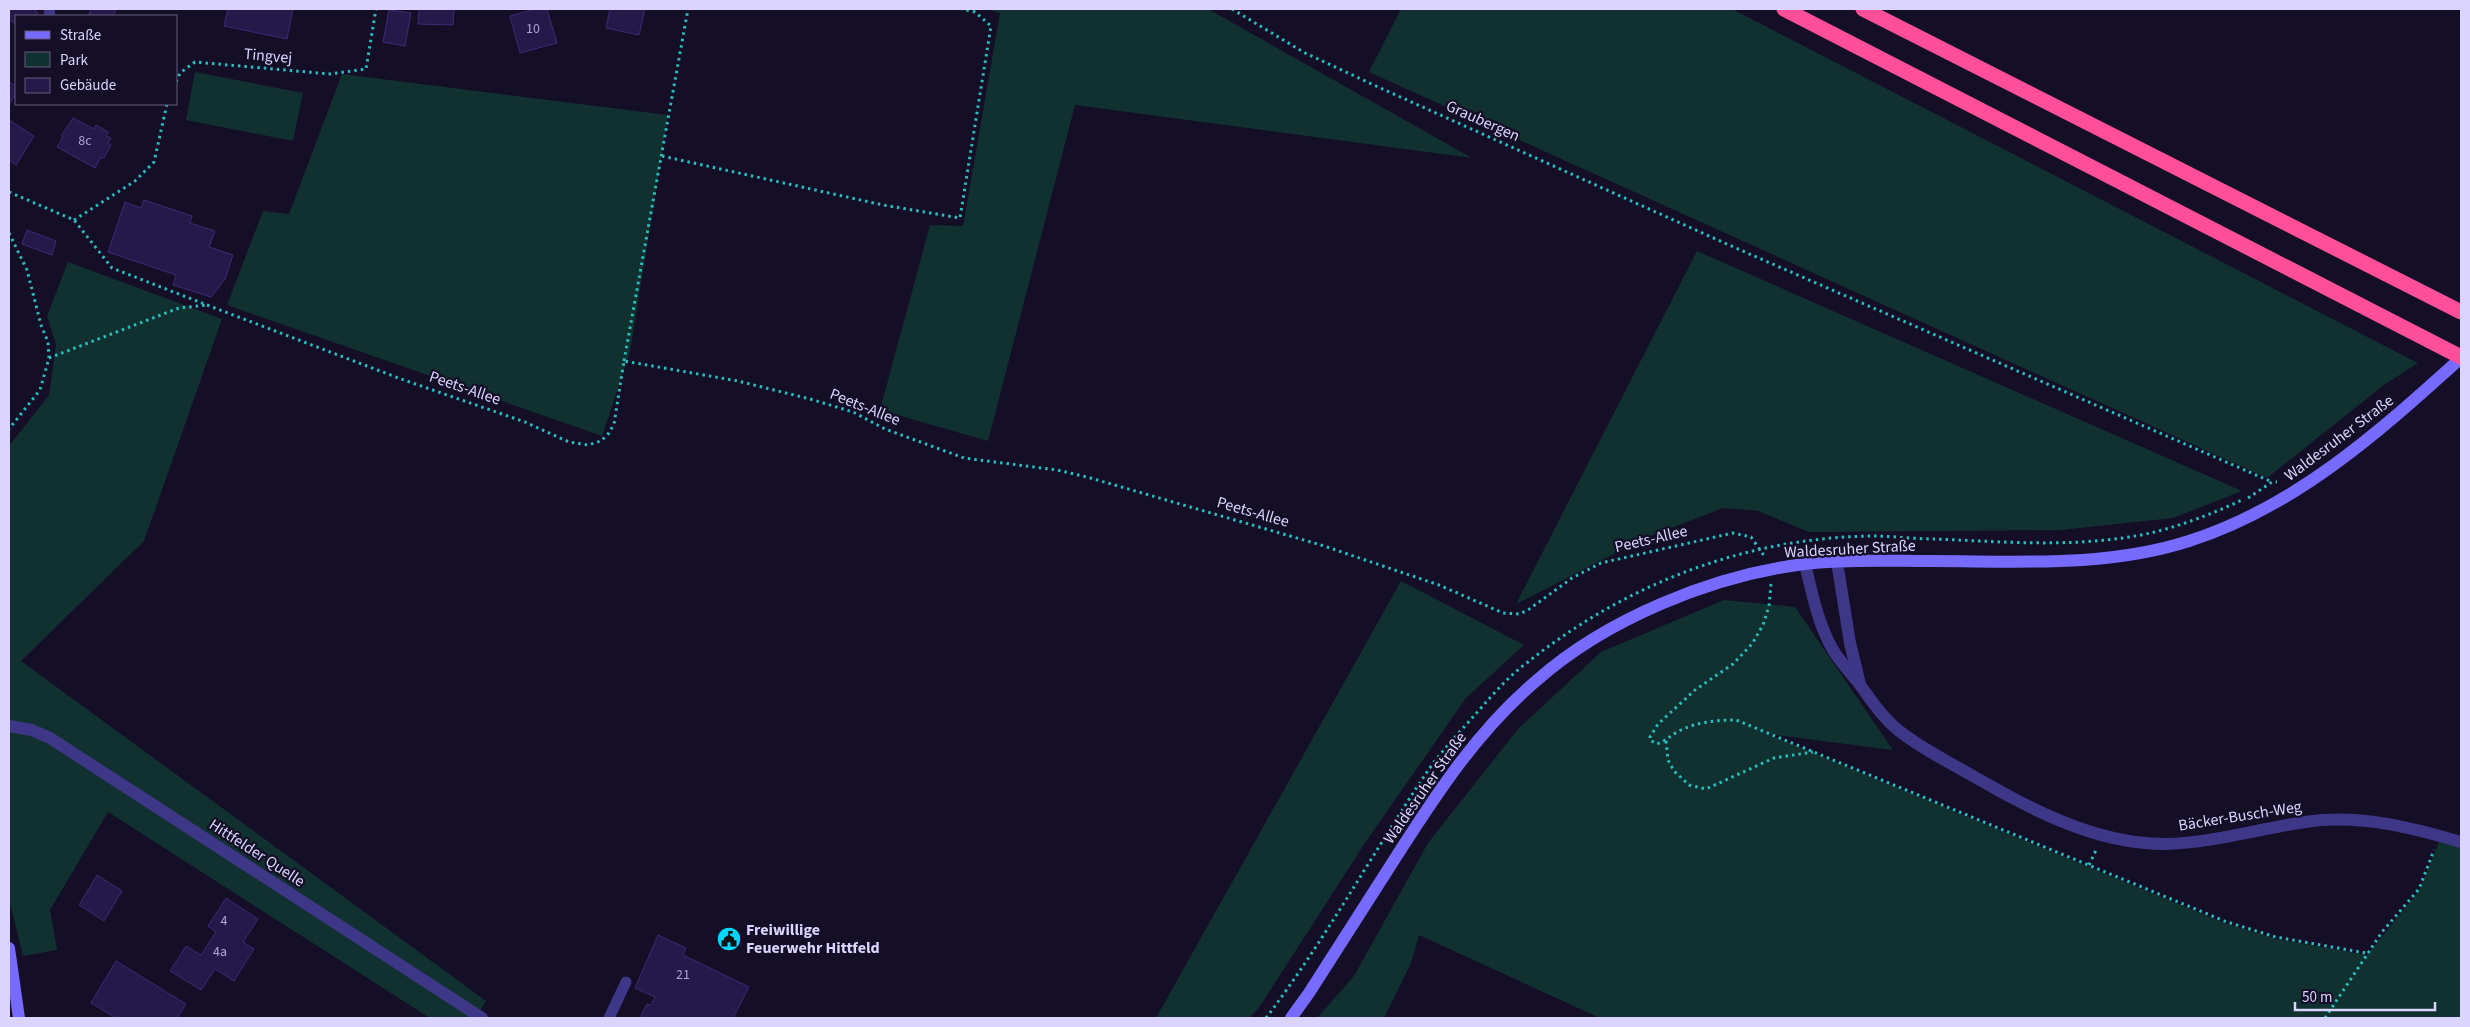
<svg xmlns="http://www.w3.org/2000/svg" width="2470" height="1027" font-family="'Source Sans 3',sans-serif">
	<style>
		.green { fill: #113131 }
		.building { fill: #251949; stroke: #3d2a76 }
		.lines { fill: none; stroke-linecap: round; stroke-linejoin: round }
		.path { stroke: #29bebe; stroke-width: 3; stroke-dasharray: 2.5 4; stroke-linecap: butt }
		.lane { stroke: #3e3788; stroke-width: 11 }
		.street { stroke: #3e3788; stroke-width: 12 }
		.secondary { stroke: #776bff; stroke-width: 12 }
		.highway { stroke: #ff4f99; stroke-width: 15 }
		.labels { text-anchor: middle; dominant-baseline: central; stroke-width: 4.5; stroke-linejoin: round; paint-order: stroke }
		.number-label { font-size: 14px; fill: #aea5d2 }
		.street-label { font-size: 16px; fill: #dbd4ff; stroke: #140e27 }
		.poi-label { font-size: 16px; font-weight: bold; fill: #dbd4ff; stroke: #140e27; text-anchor: start }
	</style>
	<rect width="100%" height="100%" fill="#140e27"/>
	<!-- green -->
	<g class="green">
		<path d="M986 9H1208L1472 158 1075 105 988 441 880 410 930 225 963 226 1000 13Z"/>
		<path d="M1401 9H1732L2418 363 2384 385 2267 478 1369 72Z"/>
		<path d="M195 72 303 93 293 141 186 120Z"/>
		<path d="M342 74 668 115 630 352 602 436 227 305 263 211 289 214Z"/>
		<path d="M1697 251 2242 491 2173 518 2061 530 1809 532 1758 511 1723 508 1643 539 1516 604Z"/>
		<path d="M68 262 222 319 144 541 21 661 486 1001 475 1018H430L108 812 50 910 57 950 23 956 9 899V446L49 395 56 345 47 316Z"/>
		<path d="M1401 581 1524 645 1466 698 1367 840 1258 1009 1249 1018H1156Z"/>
		<path d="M1724 600 1795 607 1893 750 1768 734 2227 924 2277 939 2367 955 2419 891 2441 837 2461 844V1018H1600L1419 935 1411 963 1384 1018H1317L1354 976 1428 843 1518 729 1601 652Z"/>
	</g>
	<!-- building -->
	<g class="building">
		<path d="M9 9H34L38 13 34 16H16V24L9 20Z"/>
		<path d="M91 9H116L113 16H88Z"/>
		<path d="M228 9H293L287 39 224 26Z"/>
		<path d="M419 9H454L453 25 418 24Z"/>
		<path d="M535 9H547L557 43 520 53 510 16Z"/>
		<path d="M610 9H645L639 35 606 28Z"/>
		<path d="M389 10 411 13 405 46 383 42Z"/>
		<path d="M9 82 16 86V93L9 105Z"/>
		<path d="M73 118 94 129 96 125 108 132 106 136 111 138 108 143 111 145 104 158 101 157 95 168 57 147 63 137 61 136Z"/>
		<path d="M9 120 34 136 16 165 9 160Z"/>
		<path d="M144 200 192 216 190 223 215 231 209 247 233 255 225 279 211 297 173 285 176 275 108 252 125 202 141 208Z"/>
		<path d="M27 230 56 241 52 255 22 244Z"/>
		<path d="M97 875 122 891 104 921 79 905Z"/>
		<path d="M226 898 258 919 243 942 254 949 234 981 215 969 201 990 170 971 186 946 201 955 216 932 208 926Z"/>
		<path d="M658 935 686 948 683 955 749 987 733 1018H640L647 1004 651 1005 655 997 635 988Z"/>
		<path d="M116 961 186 1004 177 1018H116L91 1003Z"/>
	</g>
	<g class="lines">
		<!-- path -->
		<g class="path">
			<path d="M1232 9 1305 53 1376 86 1729 245 2272 482"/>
			<path d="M176 82 180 73 195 62 330 74 366 69 376 9"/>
			<path d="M662 156 883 205 960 218 991 26 975 12 962 9"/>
			<path d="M9 192 74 220 112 268 207 305 401 379 525 422 569 442 588 445 601 441 609 433 614 424 624 361 738 381 810 399 853 412 885 429 964 458 1057 470 1087 477 1321 545 1439 585 1503 613 1519 614 1528 610 1572 578 1601 563 1733 533 1751 537 1765 557"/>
			<path d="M74 220 135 181 154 162 167 104"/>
			<path d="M9 233 27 270 41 325 48 342 49 358 40 390 9 429"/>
			<path d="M49 358 179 308 207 305"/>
			<path d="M624 361 688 9"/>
			<path d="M2248 498 2272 482H2277"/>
			<path d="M1771 584 1769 606 1763 625 1752 644 1733 664 1695 690 1658 724 1650 737V740L1657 744C1666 741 1672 734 1681 730 1697 722 1718 720 1736 720L2227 922 2276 937 2366 953"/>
			<path d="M1666 741 1668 760 1674 771 1689 785 1706 789 1774 758 1813 752"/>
			<path d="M2089 865 2097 848"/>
			<path d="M1266 1018C1325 940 1372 854 1427 772 1440 753 1457 735 1473 717 1490 698 1507 677 1528 662 1626 584 1745 538 1871 536 1892 536 1915 539 1936 539 2006 542 2077 548 2146 534 2178 527 2212 514 2242 500"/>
			<path d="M2325 1018 2382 932 2419 889 2434 850"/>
		</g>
		<!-- lane -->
		<g class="lane">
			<path d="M49 9 50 16"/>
			<path d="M609 1018 626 982"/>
		</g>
		<!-- street -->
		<g class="street">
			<path d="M1837 562 1850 643 1860 684"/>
			<path d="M1805 564C1812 593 1818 624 1833 650 1841 663 1851 673 1860 685 1872 701 1882 717 1898 730 1919 747 1943 759 1966 772 2027 807 2092 844 2165 844 2212 843 2258 829 2305 822 2359 814 2410 827 2461 842"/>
			<path d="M9 726 32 730 50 738 482 1018"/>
		</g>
		<!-- secondary -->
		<g class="secondary">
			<path d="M9 948 19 1018"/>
			<path d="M1291 1018 1309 993C1338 948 1367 902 1396 857 1437 793 1478 730 1536 681 1606 619 1711 576 1804 564 1845 559 1889 561 1930 561 2017 561 2105 568 2189 541 2296 507 2380 431 2461 358"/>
		</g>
		<!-- highway -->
		<g class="highway">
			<path d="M1784 9 2461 357"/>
			<path d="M1863 9 2461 312"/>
		</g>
	</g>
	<!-- icons -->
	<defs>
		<g id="civic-disc" transform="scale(1.25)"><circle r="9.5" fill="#00d7ff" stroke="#140e27"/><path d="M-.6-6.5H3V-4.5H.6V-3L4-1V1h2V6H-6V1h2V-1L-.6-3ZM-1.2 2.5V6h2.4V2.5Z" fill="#111"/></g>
	</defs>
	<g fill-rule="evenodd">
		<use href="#civic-disc" x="729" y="939"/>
	</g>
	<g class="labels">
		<!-- number labels -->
		<g class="number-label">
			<text x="533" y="29">10</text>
			<text x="85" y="141">8c</text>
			<text x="224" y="921">4</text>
			<text x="220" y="952">4a</text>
			<text x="683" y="975">21</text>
		</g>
		<!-- street labels -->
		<g class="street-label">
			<text transform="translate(268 56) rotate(5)">Tingvej</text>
			<text transform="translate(1483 121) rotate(24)">Graubergen</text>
			<text transform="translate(465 388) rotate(19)">Peets-Allee</text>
			<text transform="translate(865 407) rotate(22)">Peets-Allee</text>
			<text transform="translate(2339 438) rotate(-37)">Waldesruher Straße</text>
			<text transform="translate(1253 512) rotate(16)">Peets-Allee</text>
			<text transform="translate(1651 539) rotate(-13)">Peets-Allee</text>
			<text transform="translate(1850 549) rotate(-3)">Waldesruher Straße</text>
			<text transform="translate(1425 788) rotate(-55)">Waldesruher Straße</text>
			<text transform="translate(2240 816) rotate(-9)">Bäcker-Busch-Weg</text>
			<text transform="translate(257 853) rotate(33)">Hittfelder Quelle</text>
		</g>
		<!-- poi labels -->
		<g class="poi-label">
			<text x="746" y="930">Freiwillige<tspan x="746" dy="18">Feuerwehr Hittfeld</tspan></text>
		</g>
	</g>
	<!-- border -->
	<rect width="2470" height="1027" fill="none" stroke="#dbd4ff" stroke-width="20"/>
	<!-- legend -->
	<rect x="15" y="15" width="162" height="90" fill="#140e27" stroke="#645d7d"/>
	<rect x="25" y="31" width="25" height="8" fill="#776bff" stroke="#645d7d"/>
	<text x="60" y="40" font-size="15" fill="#dbd4ff">Straße</text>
	<rect x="25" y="52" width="25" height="15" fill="#113131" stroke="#645d7d"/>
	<text x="60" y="65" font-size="15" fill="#dbd4ff">Park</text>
	<rect x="25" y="78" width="25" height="15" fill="#251949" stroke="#645d7d"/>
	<text x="60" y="90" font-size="15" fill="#dbd4ff">Gebäude</text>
	<!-- scale -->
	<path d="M2295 1002v8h140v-8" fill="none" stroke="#dbd4ff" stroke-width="2.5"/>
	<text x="2302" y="1002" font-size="15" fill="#dbd4ff" stroke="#140e27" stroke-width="4" paint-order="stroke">50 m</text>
</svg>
